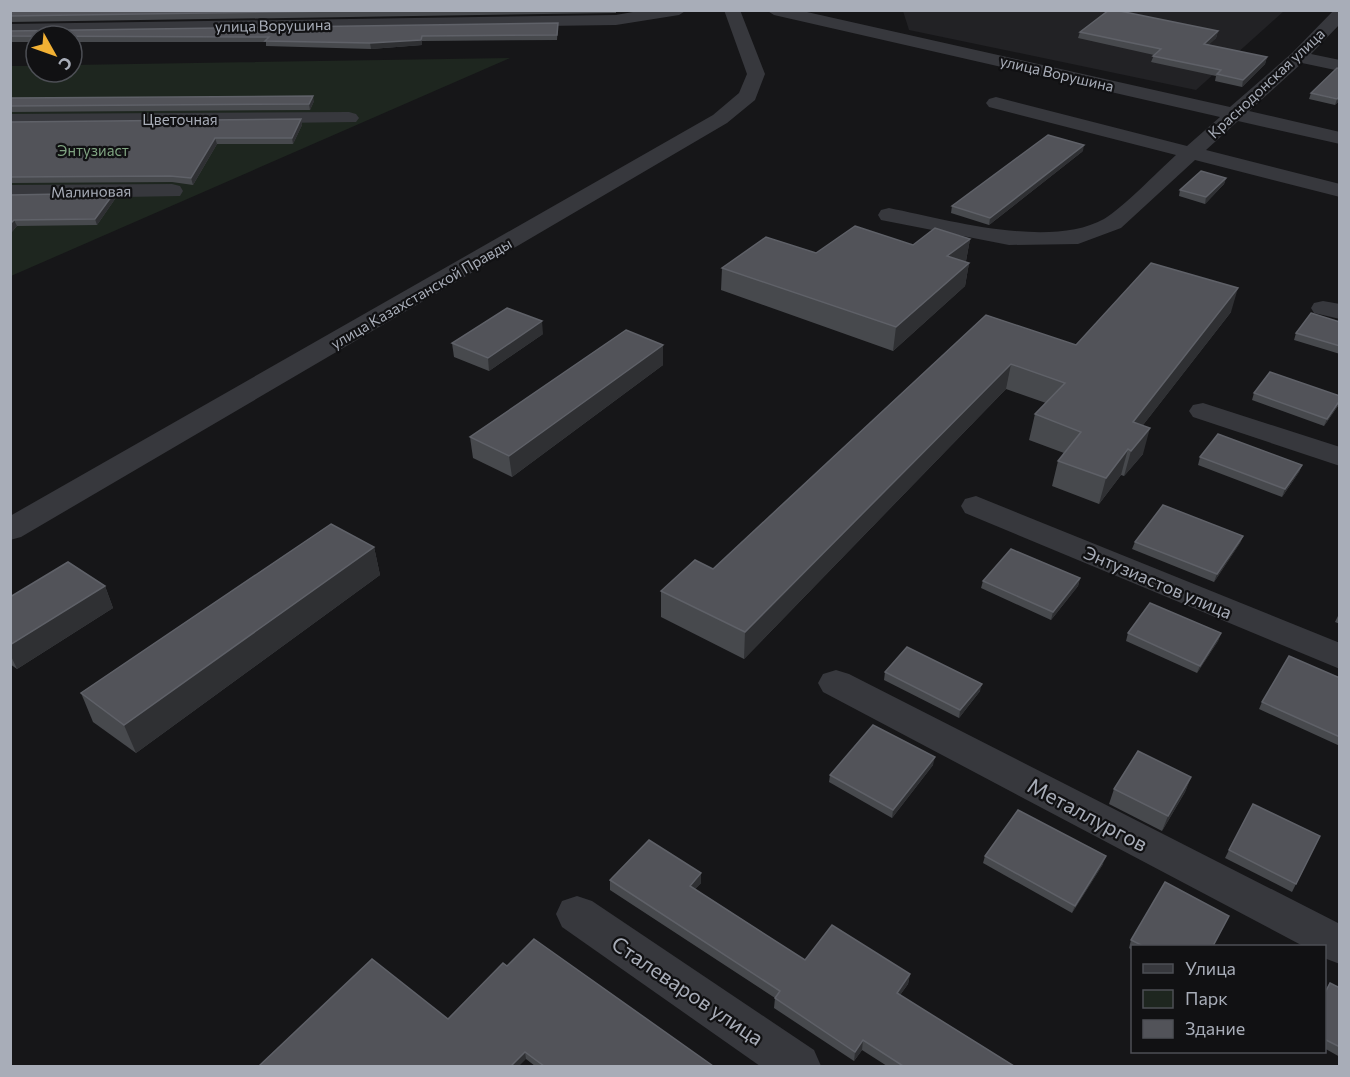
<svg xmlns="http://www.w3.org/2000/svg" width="1350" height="1077" font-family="Commissioner,sans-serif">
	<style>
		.built { fill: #222225 }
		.green { fill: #1e261f }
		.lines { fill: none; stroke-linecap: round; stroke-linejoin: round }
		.minor { fill: #37383d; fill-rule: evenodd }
		.wall { fill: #47494d }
		.shaded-wall { fill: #2f3033 }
		.building { fill: #525359; stroke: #5f6168; stroke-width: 1.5 }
		.labels { text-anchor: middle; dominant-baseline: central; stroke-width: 4.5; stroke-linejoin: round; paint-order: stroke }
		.far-street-label { font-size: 15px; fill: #a8adb8; stroke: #111113 }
		.far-park-label { font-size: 15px; fill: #7fa381; stroke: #111113 }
		.street-label { font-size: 18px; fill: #a8adb8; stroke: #111113 }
		.near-street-label { font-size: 21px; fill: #a8adb8; stroke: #111113 }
	</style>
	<rect width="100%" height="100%" fill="#161618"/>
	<!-- built -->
	<path class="built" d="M903 11H1284L1196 90 909 30Z"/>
	<!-- green -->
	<path class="green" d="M510 58 11 276 10 66H36V72H72V65Z"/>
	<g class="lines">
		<!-- minor -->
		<g class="minor">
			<path d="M644 10H687L679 15 616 25 10 34V24L616 15Z"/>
			<path d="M724 10H740L765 74 755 100 727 123 21 537 10 540V516L713 115 739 93 747 74Z"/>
			<path d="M766 10H798L1230 107 1292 53 1334 10H1340V24L1311 54 1340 60V71L1302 63 1249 111 1340 132V144L1238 121 1206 150 1340 184V197L1195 160 1121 228 1078 244 1009 245 881 220 878 215 881 210 889 208C948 220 1050 249 1104 219 1124 207 1157 172 1176 155L989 107 986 103 989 99 996 97 1187 146 1220 117 774 15Z"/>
			<path d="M349 112 356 114 359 118 356 122 10 126V114Z"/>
			<path d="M172 184 180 186 183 191 180 196 10 199V185Z"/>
			<path d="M1323 301 1340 304V319L1314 313 1311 308 1314 303Z"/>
			<path d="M1203 403 1340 447V466L1193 417 1189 411 1193 405Z"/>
			<path d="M976 496 1340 643V669L965 513 961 506 965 499Z"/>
			<path d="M836 670 849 674 1340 924V964L1324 958V946H1303L823 692 818 683 823 674Z"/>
			<path d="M577 896 592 901 814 1050 821 1066H760L562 927 556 914 562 901Z"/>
		</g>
	</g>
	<!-- wall -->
	<g class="wall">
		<path d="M10 10H616V13L10 22Z"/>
		<path d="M558 23 557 40 422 41V45L371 49 266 46V42H72V36H36V42H10V31Z"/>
		<path d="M1218 31 1216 38 1208 45 1267 57 1265 64 1242 87 1215 81 1216 76 1151 62 1154 55 1078 38 1080 32Z"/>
		<path d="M1311 93 1340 100 1335 105 1309 99Z"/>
		<path d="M10 98 314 101 310 110 10 112Z"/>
		<path d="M301 119 302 125 293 144H217L193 185 172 182 10 183V122Z"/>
		<path d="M1083 151 989 225 951 213 952 206Z"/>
		<path d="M1226 178 1224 184 1205 204 1179 196 1180 190Z"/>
		<path d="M114 193 115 199 97 225 17 226 10 234V195Z"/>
		<path d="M970 239 966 261 965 262 969 263 965 286 893 351 721 290 722 268 816 253 913 245Z"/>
		<path d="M1231 312 1143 425V454L1124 476 1121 475 1099 504 1052 486 1058 461 1064 453 1029 440 1035 414 1046 403 1006 389 744 659 661 617V591L713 569 986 315 1076 345Z"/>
		<path d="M1340 322V354L1294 340 1296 333Z"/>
		<path d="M543 334 489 371 454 357 452 343Z"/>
		<path d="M663 345V365L512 477 473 458 470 437Z"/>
		<path d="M1254 393 1340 396V403L1324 426 1252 400Z"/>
		<path d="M1200 457 1302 465 1299 472 1282 497 1198 465Z"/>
		<path d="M1243 536 1240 543 1214 582 1132 549 1135 542Z"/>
		<path d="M374 547 380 575 136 753 93 722 81 693Z"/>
		<path d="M1080 578 1078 586 1051 620 981 588 983 581Z"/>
		<path d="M105 586 113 608 17 669 10 664V597Z"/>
		<path d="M1340 612V624L1335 622Z"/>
		<path d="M1128 633H1221L1218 641 1197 673 1126 641Z"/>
		<path d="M885 672 980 691 959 718 884 680Z"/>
		<path d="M1340 678V746L1259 709 1262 702Z"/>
		<path d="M933 765 892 818 829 782 830 775Z"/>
		<path d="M1191 777 1185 792 1162 831 1109 804 1114 789Z"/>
		<path d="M1320 836 1292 892 1225 858 1229 850Z"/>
		<path d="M985 856 1103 864 1072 913 983 863Z"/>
		<path d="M701 873V883L695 889 805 960 910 974 908 984 900 995 1014 1066H887L862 1050 854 1061 774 1008 775 998 610 890V880Z"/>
		<path d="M1131 940 1213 946H1132V950L1129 948Z"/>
		<path d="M507 966 713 1066H535L526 1059 448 1019Z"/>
		<path d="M1330 983 1340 988V1057L1324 1048V992Z"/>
	</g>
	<!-- shaded-wall -->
	<g class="shaded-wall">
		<path d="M1218 31 1216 38 1202 51 1204 44Z"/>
		<path d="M422 36V45L371 49 370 43Z"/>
		<path d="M1267 57 1265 64 1242 87 1243 80Z"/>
		<path d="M313 96 314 101 310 110 309 104Z"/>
		<path d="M1340 96V100L1335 105 1337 99Z"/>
		<path d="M301 119 302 125 293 144 292 138Z"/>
		<path d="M215 138 217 144 193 185 191 178Z"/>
		<path d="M1084 145 1083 151 989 225 990 218Z"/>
		<path d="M1226 178 1224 184 1205 204 1206 197Z"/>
		<path d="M114 193 115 199 97 225 95 219Z"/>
		<path d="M14 220 17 226 10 234V224Z"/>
		<path d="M970 239 966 261 944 279 947 256Z"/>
		<path d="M969 263 965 286 893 351 896 327Z"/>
		<path d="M1238 288 1231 312 1126 447 1133 422Z"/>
		<path d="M542 321 543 334 489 371 488 358Z"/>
		<path d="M663 345V365L512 477 509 456Z"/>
		<path d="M1011 364 1006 389 744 659 745 632Z"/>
		<path d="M1340 400 1339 404 1324 426 1327 419Z"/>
		<path d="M1150 428 1143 454 1124 476 1131 451Z"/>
		<path d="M1128 449 1121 475 1099 504 1106 478Z"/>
		<path d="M1302 465 1299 472 1282 497 1285 489Z"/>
		<path d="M1243 536 1240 543 1214 582 1217 574Z"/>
		<path d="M374 547 380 575 136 753 124 725Z"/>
		<path d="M1080 578 1078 586 1051 620 1053 612Z"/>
		<path d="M105 586 113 608 17 669 10 654V645Z"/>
		<path d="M1221 633 1218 641 1197 673 1200 666Z"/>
		<path d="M982 684 980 691 959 718 960 710Z"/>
		<path d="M935 757 933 765 892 818 893 810Z"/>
		<path d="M1191 777 1185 792 1162 831 1168 816Z"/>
		<path d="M1106 856 1103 864 1072 913 1075 906Z"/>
		<path d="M701 873V883L690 895V886Z"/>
		<path d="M910 974 908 984 895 1002 897 993Z"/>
		<path d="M863 1040 862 1050 854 1061 855 1052Z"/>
		<path d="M525 1052 526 1059 519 1066H511Z"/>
	</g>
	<!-- building -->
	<g class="building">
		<path d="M10 10H406L10 16Z"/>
		<path d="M1109 10H1115L1218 31 1204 44 1267 57 1243 80 1217 74 1221 70 1153 56 1161 49 1080 32Z"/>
		<path d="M558 23 557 35 422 36 421 40 370 43 265 41 269 37 10 36V31Z"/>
		<path d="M1337 68 1340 69V96L1337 99 1311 93Z"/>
		<path d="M313 96 309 104 10 106V98Z"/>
		<path d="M301 119 292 138H215L191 178 170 176 10 177V122Z"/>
		<path d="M1048 135 1084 145 990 218 952 206Z"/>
		<path d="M1201 171 1226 178 1206 197 1180 190Z"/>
		<path d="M114 193 95 219 14 220 10 224V195Z"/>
		<path d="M855 226 913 245 935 228 970 239 947 256 969 263 896 327 722 268 766 237 816 253Z"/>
		<path d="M1151 263 1238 288 1133 422 1150 428 1131 451 1128 449 1106 478 1058 461 1081 432 1035 414 1065 383 1011 364 745 632 661 591 695 560 713 569 986 315 1076 345Z"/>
		<path d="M507 308 542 321 488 358 452 343Z"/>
		<path d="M1311 313 1340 322V346L1296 333Z"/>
		<path d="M626 330 663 345 509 456 470 437Z"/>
		<path d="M1270 372 1340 396V400L1327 419 1254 393Z"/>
		<path d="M1218 434 1302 465 1285 489 1200 457Z"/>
		<path d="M1163 505 1243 536 1217 574 1135 542Z"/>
		<path d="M331 524 374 547 124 725 81 693Z"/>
		<path d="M1011 549 1080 578 1053 612 983 581Z"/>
		<path d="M68 562 105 586 10 645V597Z"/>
		<path d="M1150 603 1221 633 1200 666 1128 633Z"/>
		<path d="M907 647 982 684 960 710 885 672Z"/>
		<path d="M1289 656 1340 678V737L1262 702Z"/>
		<path d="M873 725 935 757 893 810 830 775Z"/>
		<path d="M1138 751 1191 777 1168 816 1114 789Z"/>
		<path d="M1253 804 1320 836 1296 884 1229 850Z"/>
		<path d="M1018 810 1106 856 1075 906 985 856Z"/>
		<path d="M649 840 701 873 690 886 805 960 832 925 910 974 897 993 1014 1066H903L863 1040 855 1052 775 998 780 991 610 880Z"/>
		<path d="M1165 882 1229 916 1213 946H1143L1131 940Z"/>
		<path d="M534 939 713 1066H544L525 1052 511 1066H259L372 959 448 1019 503 963 507 966Z"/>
		<path d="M1330 983 1340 988V1047L1324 1039V995Z"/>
	</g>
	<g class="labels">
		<!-- far-street labels -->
		<g class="far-street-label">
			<text transform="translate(273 25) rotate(-1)">улица Ворушина</text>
			<text transform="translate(1057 73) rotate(13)">улица Ворушина</text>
			<text transform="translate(1266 83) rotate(-43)">Краснодонская улица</text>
			<text x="180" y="119">Цветочная</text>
			<text transform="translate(91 191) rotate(-1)">Малиновая</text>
			<text transform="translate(421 293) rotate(-30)">улица Казахстанской Правды</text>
		</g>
		<!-- far-park labels -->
		<g class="far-park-label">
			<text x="93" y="150">Энтузиаст</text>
		</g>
		<!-- street labels -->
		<g class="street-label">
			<text transform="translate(1158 582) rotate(23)">Энтузиастов улица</text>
		</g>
		<!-- near-street labels -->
		<g class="near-street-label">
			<text transform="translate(1088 814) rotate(28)">Металлургов</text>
			<text transform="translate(688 990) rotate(34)">Сталеваров улица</text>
		</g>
	</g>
	<!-- border -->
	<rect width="1350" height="1077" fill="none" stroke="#a8adb8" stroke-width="24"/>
	<!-- legend -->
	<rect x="1131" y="945" width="195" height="108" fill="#111113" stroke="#4d4f55" stroke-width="1.5"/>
	<rect x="1143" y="964" width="30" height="9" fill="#37383d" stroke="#4d4f55" stroke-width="1.5"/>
	<text x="1185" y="975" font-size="18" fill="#a8adb8">Улица</text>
	<rect x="1143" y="990" width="30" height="18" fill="#1e261f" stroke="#4d4f55" stroke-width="1.5"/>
	<text x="1185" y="1005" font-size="18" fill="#a8adb8">Парк</text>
	<rect x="1143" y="1020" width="30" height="18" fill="#525359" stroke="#4d4f55" stroke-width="1.5"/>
	<text x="1185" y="1035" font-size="18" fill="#a8adb8">Здание</text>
	<!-- north arrow -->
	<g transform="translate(54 54) rotate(130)"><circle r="28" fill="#111113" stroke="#4d4f55" stroke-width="1.5"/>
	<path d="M0-4.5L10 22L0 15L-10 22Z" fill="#f2b134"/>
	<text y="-9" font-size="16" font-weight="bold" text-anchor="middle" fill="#a8adb8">С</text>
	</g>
</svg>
